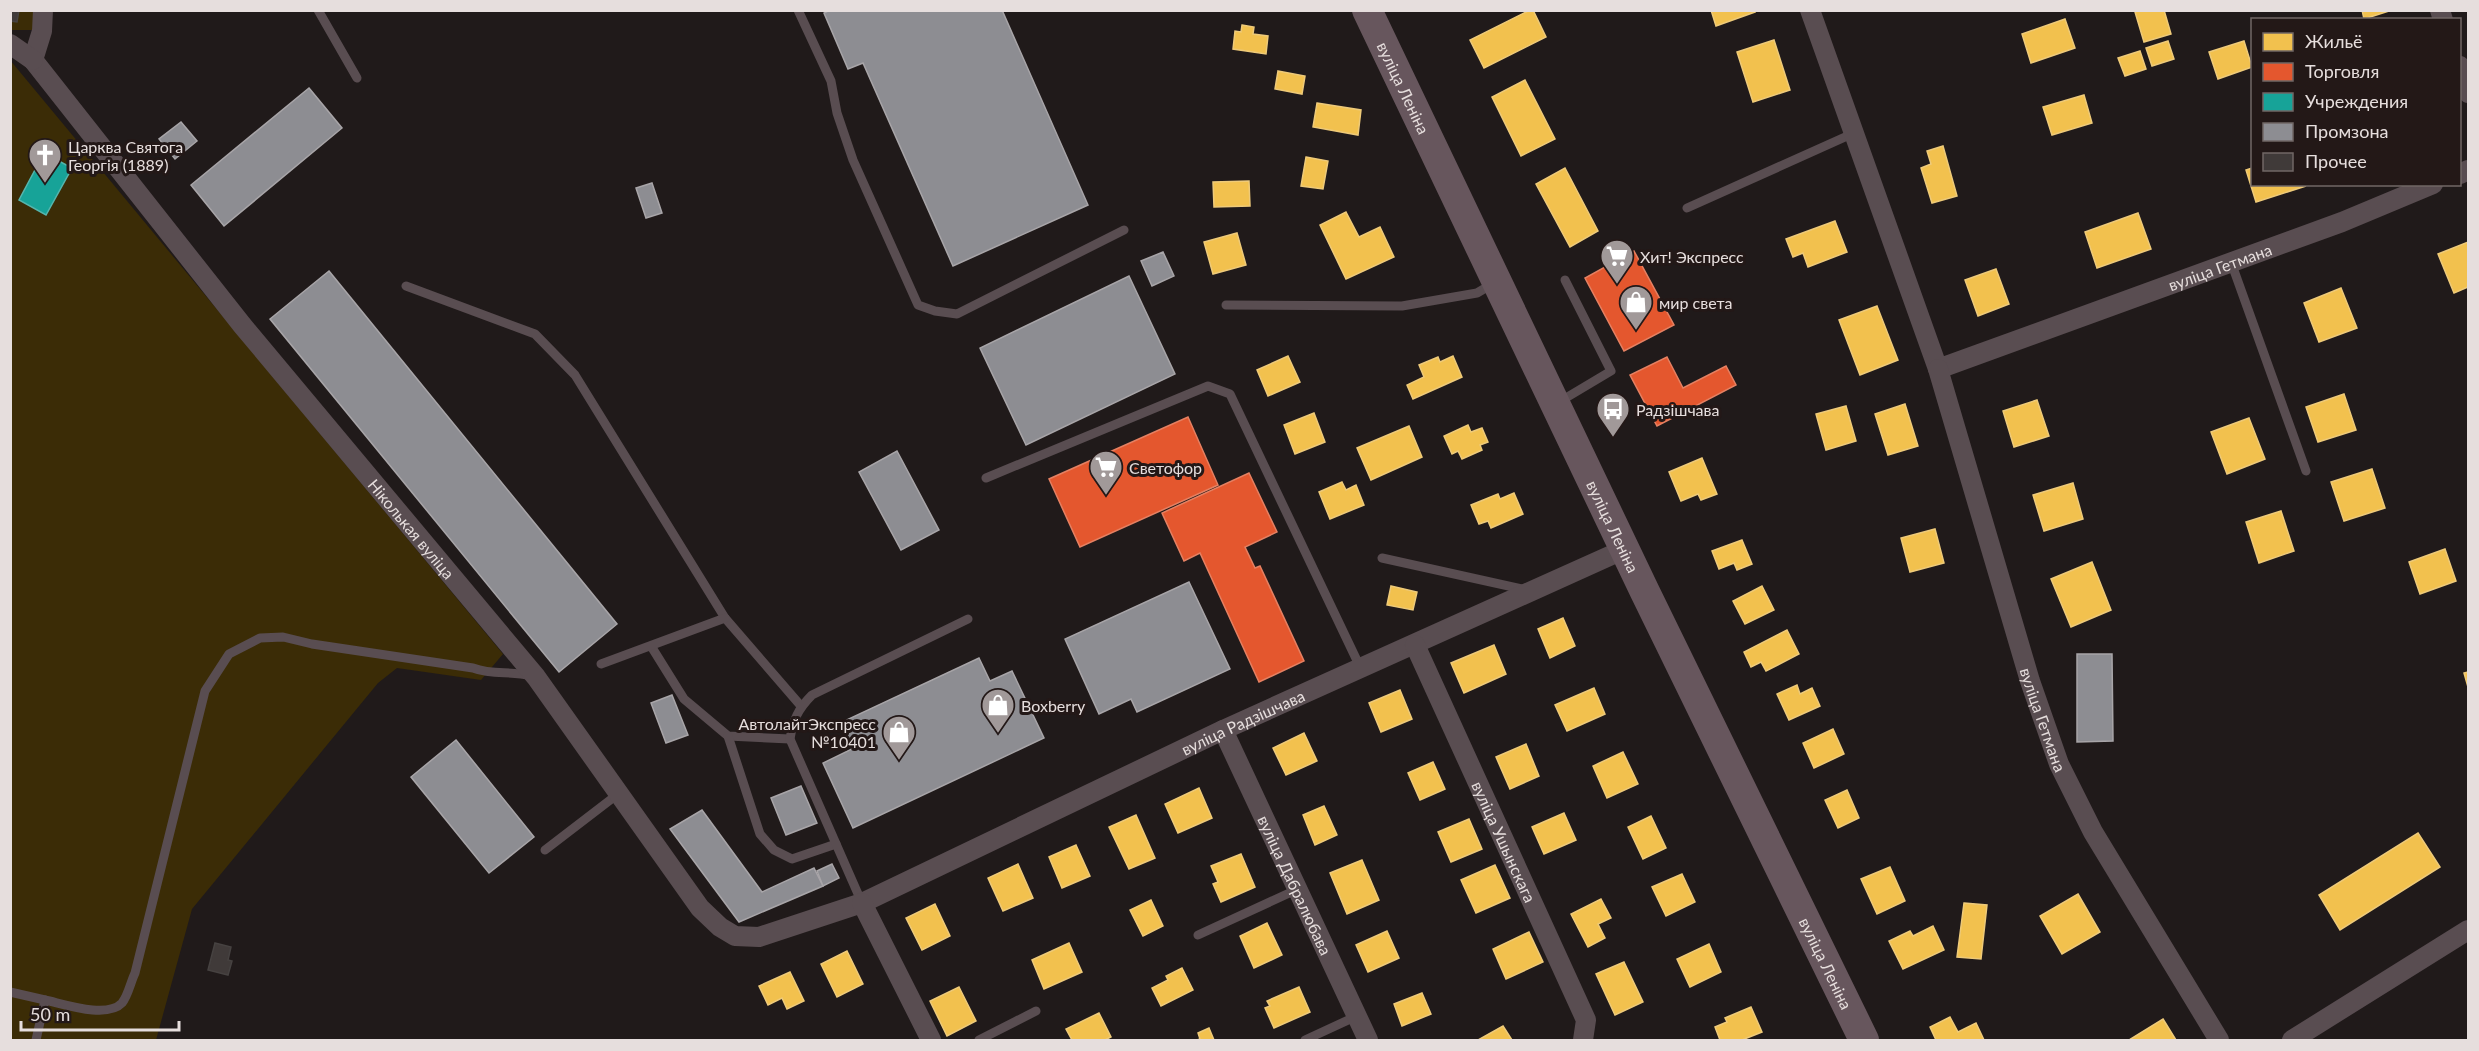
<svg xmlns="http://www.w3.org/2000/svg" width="2479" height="1051" font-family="Lato,sans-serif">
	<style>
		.green { fill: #3b2c06 }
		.homes { fill: #f2c14e; stroke: #eeca79; stroke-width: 1.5 }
		.shops { fill: #e4572e; stroke: #e58062; stroke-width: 1.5 }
		.public { fill: #17a398; stroke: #55b5ad; stroke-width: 1.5 }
		.industry { fill: #8d8d92; stroke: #a8a5a8; stroke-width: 1.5 }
		.building { fill: #403a39; stroke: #464241; stroke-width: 1.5 }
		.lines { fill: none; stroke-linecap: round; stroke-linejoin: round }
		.service { stroke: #594d51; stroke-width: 9 }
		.minor { stroke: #594d51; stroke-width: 20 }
		.primary { stroke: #67565d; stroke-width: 30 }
		.labels { text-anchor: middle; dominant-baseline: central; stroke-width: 6; stroke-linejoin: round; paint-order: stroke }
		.street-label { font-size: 16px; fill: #e6dedd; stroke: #231817 }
		.poi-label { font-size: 16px; fill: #e6dedd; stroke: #231817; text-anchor: start }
	</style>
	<rect width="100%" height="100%" fill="#201a1a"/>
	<!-- green -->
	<g class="green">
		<path d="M11 11H37L33 30H11Z"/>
		<path d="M10 60 503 654 481 680 397 668 378 683 192 909 156 1040H11Z"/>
	</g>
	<!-- homes -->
	<g class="homes">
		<path d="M1530 10H1533L1546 37 1484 68 1470 40Z"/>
		<path d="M1711 10H1754L1755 12 1716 26Z"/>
		<path d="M2140 10H2164L2171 34 2144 42 2135 12Z"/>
		<path d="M2362 10H2392L2364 19Z"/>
		<path d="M2065 19 2075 48 2031 63 2022 34Z"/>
		<path d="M1242 25 1254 27 1253 34 1268 36 1266 54 1233 49 1235 31 1241 32Z"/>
		<path d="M1774 40 1790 90 1753 102 1737 52Z"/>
		<path d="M2168 41 2174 59 2152 66 2146 48Z"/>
		<path d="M2244 41 2252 67 2218 79 2209 52Z"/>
		<path d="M2140 51 2146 69 2125 76 2118 58Z"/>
		<path d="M1278 71 1305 76 1302 94 1275 89Z"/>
		<path d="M1525 80 1555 139 1521 156 1492 97Z"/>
		<path d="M2084 95 2092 123 2052 135 2043 107Z"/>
		<path d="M1317 103 1361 110 1358 135 1313 127Z"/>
		<path d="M1943 146 1957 196 1932 203 1921 168 1931 164 1927 151Z"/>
		<path d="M1306 157 1328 161 1323 189 1301 186Z"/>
		<path d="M1565 168 1598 231 1570 247 1536 184Z"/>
		<path d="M2252 168V184L2306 186 2256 202 2246 170Z"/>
		<path d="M1249 181 1250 206 1214 207 1213 182Z"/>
		<path d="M1346 212 1359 237 1380 227 1394 257 1346 279 1320 225Z"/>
		<path d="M2138 213 2151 249 2097 268 2085 232Z"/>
		<path d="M1835 221 1847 252 1808 267 1803 253 1793 257 1786 239Z"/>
		<path d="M1237 233 1246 265 1213 274 1204 242Z"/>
		<path d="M2468 242V287L2454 293 2438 254Z"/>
		<path d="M1996 269 2009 304 1978 316 1965 280Z"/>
		<path d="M2341 288 2357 328 2319 342 2304 303Z"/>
		<path d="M1877 306 1898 360 1860 375 1839 320Z"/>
		<path d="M1288 356 1300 382 1268 396 1257 370Z"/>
		<path d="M1453 356 1462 377 1413 399 1407 385 1424 377 1419 365 1438 357 1440 362Z"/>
		<path d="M2344 394 2356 430 2318 442 2306 407Z"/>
		<path d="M2037 400 2049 436 2014 447 2003 411Z"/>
		<path d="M1905 404 1918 446 1888 455 1875 414Z"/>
		<path d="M1846 406 1856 441 1826 450 1816 414Z"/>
		<path d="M1314 413 1325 442 1295 454 1284 425Z"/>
		<path d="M2249 418 2265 459 2227 474 2211 432Z"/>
		<path d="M1468 425 1471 432 1482 428 1488 442 1480 445 1482 450 1462 459 1458 451 1452 454 1444 436Z"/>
		<path d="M1409 426 1422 457 1371 480 1357 448Z"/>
		<path d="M1702 458 1717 494 1701 500 1698 494 1681 501 1669 472Z"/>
		<path d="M2372 469 2385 508 2344 521 2331 482Z"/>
		<path d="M1342 482 1346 490 1356 485 1364 505 1330 519 1319 492Z"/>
		<path d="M2073 483 2083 519 2044 531 2033 495Z"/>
		<path d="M1514 493 1523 514 1491 528 1488 521 1479 524 1471 505 1498 494 1500 499Z"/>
		<path d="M2281 511 2294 551 2259 563 2246 522Z"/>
		<path d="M1935 529 1944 563 1910 572 1901 538Z"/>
		<path d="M1742 540 1752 564 1737 570 1734 563 1719 569 1712 551Z"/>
		<path d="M2445 549 2456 581 2420 594 2409 562Z"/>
		<path d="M2092 562 2111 610 2071 627 2051 579Z"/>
		<path d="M1391 586 1417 592 1413 610 1387 605Z"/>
		<path d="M1762 586 1774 610 1745 624 1733 601Z"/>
		<path d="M1563 618 1575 646 1550 658 1538 629Z"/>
		<path d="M1787 630 1799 654 1766 671 1761 662 1751 667 1744 652Z"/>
		<path d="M1494 645 1506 674 1464 693 1451 663Z"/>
		<path d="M2468 672V687L2464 673Z"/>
		<path d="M1797 685 1800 694 1812 688 1820 706 1789 720 1777 694Z"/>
		<path d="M1594 688 1605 714 1567 731 1555 705Z"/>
		<path d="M1400 690 1412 719 1381 732 1369 703Z"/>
		<path d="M1833 729 1844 754 1814 768 1803 743Z"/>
		<path d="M1304 733 1317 761 1286 775 1273 748Z"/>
		<path d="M1526 744 1539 776 1510 789 1496 757Z"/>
		<path d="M1623 752 1638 784 1607 798 1593 766Z"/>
		<path d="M1433 762 1445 789 1420 800 1408 773Z"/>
		<path d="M1199 788 1212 818 1178 833 1165 804Z"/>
		<path d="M1847 790 1859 818 1838 828 1825 800Z"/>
		<path d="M1324 806 1337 835 1315 845 1303 815Z"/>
		<path d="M1564 813 1576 840 1544 854 1532 827Z"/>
		<path d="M1136 815 1155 858 1129 869 1109 827Z"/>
		<path d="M1651 816 1666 848 1643 859 1628 827Z"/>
		<path d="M1469 819 1482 849 1451 862 1438 832Z"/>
		<path d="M2418 833 2440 867 2340 930 2319 895Z"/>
		<path d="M1076 845 1090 876 1062 888 1049 857Z"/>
		<path d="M1241 854 1255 887 1221 902 1213 884 1218 882 1211 866Z"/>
		<path d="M1362 860 1379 900 1347 914 1330 873Z"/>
		<path d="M1018 864 1033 898 1003 911 988 878Z"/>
		<path d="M1495 865 1510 898 1476 913 1461 880Z"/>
		<path d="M1890 867 1905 901 1877 914 1861 879Z"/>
		<path d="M1682 874 1695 902 1666 916 1652 887Z"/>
		<path d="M2078 894 2100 932 2062 954 2040 916Z"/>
		<path d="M1601 899 1611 918 1598 924 1605 938 1588 947 1571 914Z"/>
		<path d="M1151 900 1163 926 1143 936 1130 910Z"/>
		<path d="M1964 903 1987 905 1981 959 1957 957Z"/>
		<path d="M935 904 950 936 922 950 906 918Z"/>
		<path d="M1267 923 1282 955 1254 968 1240 936Z"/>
		<path d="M1933 926 1944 950 1903 969 1889 941 1910 931 1913 936Z"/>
		<path d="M1387 931 1399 958 1368 972 1356 945Z"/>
		<path d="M1529 932 1543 962 1506 979 1493 949Z"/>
		<path d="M1069 943 1082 972 1044 989 1032 960Z"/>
		<path d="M1709 944 1721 972 1690 987 1677 959Z"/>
		<path d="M847 951 863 984 837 997 821 964Z"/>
		<path d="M1624 962 1643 1002 1615 1015 1596 974Z"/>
		<path d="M1182 968 1193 990 1161 1006 1152 988 1168 980 1166 976Z"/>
		<path d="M790 972 804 1001 787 1009 782 998 768 1005 759 986Z"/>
		<path d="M959 987 976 1021 947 1036 930 1001Z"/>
		<path d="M1299 987 1310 1012 1274 1028 1265 1008 1270 1006 1267 1001Z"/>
		<path d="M1422 993 1431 1014 1402 1026 1394 1004Z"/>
		<path d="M1751 1007 1762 1032 1742 1040H1720L1715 1027 1727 1022 1725 1018Z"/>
		<path d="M1099 1013 1111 1037 1105 1040H1072L1066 1029Z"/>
		<path d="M1950 1017 1958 1032 1976 1023 1984 1040H1936L1930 1027Z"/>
		<path d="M2163 1019 2176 1040H2129Z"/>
		<path d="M1503 1026 1512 1040H1478Z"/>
		<path d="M1209 1028 1214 1040H1197L1200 1039 1198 1033Z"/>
	</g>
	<!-- shops -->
	<g class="shops">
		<path d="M1634 251 1674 325 1624 351 1585 278Z"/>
		<path d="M1667 357 1683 388 1726 366 1736 385 1657 426 1630 375Z"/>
		<path d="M1188 417 1218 485 1080 547 1049 479Z"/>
		<path d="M1249 473 1277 532 1245 547 1255 568 1260 566 1304 661 1259 682 1200 553 1184 561 1162 513Z"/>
	</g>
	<!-- public -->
	<path class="public" d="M44 153 72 168 46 215 19 200Z"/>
	<!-- industry -->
	<g class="industry">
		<path d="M830 10H1002L1088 205 953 266 863 63 848 69 824 13Z"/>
		<path d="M309 88 342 128 224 226 191 185Z"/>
		<path d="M181 122 197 141 175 159 159 139Z"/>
		<path d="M652 183 662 213 646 218 636 188Z"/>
		<path d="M1163 252 1174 276 1152 286 1141 261Z"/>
		<path d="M329 271 617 624 559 672 270 319Z"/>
		<path d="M1129 276 1175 374 1026 445 980 348Z"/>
		<path d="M897 451 939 530 901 550 859 472Z"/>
		<path d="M1189 582 1230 669 1137 712 1131 699 1099 714 1065 639Z"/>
		<path d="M2077 654H2112L2113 741 2077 742Z"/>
		<path d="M979 658 990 681 1012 671 1044 738 853 828 823 763 852 749 840 723Z"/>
		<path d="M672 695 688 735 666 743 651 703Z"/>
		<path d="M456 740 534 837 489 873 411 777Z"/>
		<path d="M801 786 817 823 786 835 771 798Z"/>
		<path d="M702 810 762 892 814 868 823 886 739 922 670 829Z"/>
		<path d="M832 864 839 878 823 886 817 871Z"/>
	</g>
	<!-- building -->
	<g class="building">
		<path d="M10 10H19L17 22 10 21Z"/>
		<path d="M215 943 231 947 228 960 232 961 228 975 208 970Z"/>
	</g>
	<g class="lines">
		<!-- service -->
		<g class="service">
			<path d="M318 10 357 78"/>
			<path d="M798 10 831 81 837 113 853 160 918 305 935 311 957 314 1124 230"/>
			<path d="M1687 208 1854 133"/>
			<path d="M2231 262 2306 471"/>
			<path d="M406 286 535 334 575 375 725 618 801 706"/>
			<path d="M1226 305 1402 306 1477 293 1494 283"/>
			<path d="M1559 402 1611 371 1565 280"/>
			<path d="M986 478 1208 386 1230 394 1361 669"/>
			<path d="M1382 558 1527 590"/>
			<path d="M651 646 684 699 728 736 790 739"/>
			<path d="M601 664 725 618"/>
			<path d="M728 736 760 834 774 850 792 859 836 844"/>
			<path d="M545 850 618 794"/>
			<path d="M862 903 790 739C793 720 798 709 812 695L968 619"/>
			<path d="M1198 935 1298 889"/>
			<path d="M10 992 45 1000"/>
			<path d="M36 1040 45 1000C64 1004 107 1019 122 1003 128 996 131 981 135 973L205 691 229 654 260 638 283 637 312 644 473 668C494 676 510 670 531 676"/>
			<path d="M979 1040 1036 1011"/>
			<path d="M1305 1040 1357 1016"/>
		</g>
		<!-- minor -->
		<g class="minor">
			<path id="s1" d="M43 10 42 31 33 60 242 325 536 677 700 908 720 927 735 936 759 937 862 903 1223 730 1625 549"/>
			<path id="s2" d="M1810 10 1938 369 2342 222 2433 184"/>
			<path d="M2440 10 2443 20"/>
			<path d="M10 44 33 60"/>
			<path d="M2460 66 2468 93"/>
			<path d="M2460 174 2468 170"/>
			<path id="s3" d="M1938 369 2030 681 2059 764 2093 832 2219 1040"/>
			<path id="s4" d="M1415 645 1586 1020 1583 1040"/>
			<path id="s5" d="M1223 730 1368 1040"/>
			<path d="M862 903 931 1040"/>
			<path d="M2292 1040 2468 930"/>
		</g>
		<!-- primary -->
		<path class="primary" id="s6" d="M1367 10 1645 592 1864 1040"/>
	</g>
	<!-- icons -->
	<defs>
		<g id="church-pin" transform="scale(1.725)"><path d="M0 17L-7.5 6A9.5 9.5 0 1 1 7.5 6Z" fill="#a19999" stroke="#231817"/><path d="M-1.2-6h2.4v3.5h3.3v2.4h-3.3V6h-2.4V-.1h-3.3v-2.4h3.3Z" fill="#fff"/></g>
		<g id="supermarket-pin" transform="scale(1.725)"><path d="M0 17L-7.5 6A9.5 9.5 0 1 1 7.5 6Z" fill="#a19999" stroke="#231817"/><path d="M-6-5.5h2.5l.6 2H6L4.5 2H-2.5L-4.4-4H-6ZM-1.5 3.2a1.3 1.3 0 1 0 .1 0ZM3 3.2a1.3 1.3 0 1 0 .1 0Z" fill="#fff"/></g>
		<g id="shop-pin" transform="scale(1.725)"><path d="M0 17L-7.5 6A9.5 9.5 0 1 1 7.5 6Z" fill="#a19999" stroke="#231817"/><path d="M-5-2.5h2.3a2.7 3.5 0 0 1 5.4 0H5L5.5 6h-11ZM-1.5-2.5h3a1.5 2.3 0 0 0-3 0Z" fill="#fff"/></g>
		<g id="bus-pin" transform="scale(1.725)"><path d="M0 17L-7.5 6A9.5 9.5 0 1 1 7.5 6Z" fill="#a19999" stroke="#231817"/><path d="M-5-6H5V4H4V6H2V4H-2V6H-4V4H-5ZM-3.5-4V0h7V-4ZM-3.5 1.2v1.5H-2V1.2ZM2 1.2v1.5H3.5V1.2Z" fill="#fff"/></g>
	</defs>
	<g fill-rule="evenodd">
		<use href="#church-pin" x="45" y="155"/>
		<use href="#supermarket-pin" x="1617" y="256"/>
		<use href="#shop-pin" x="1636" y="302"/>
		<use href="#bus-pin" x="1613" y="409"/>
		<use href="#supermarket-pin" x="1106" y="467"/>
		<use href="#shop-pin" x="998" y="705"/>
		<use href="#shop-pin" x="899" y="732"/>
	</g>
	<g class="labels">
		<!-- street labels -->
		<g class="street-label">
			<text stroke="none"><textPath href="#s6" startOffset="86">вуліца Леніна</textPath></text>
			<text stroke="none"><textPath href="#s2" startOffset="681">вуліца Гетмана</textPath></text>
			<text stroke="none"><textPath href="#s6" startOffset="572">вуліца Леніна</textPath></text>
			<text stroke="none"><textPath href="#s1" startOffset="654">Ніколькая вуліца</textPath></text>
			<text stroke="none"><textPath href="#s3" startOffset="366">вуліца Гетмана</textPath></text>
			<text stroke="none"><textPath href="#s1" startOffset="1730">вуліца Радзішчава</textPath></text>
			<text stroke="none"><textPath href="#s4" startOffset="216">вуліца Ушынскага</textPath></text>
			<text stroke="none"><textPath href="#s5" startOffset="171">вуліца Дабралюбава</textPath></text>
			<text stroke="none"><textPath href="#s6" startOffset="1058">вуліца Леніна</textPath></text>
		</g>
		<!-- poi labels -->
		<g class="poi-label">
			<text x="68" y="146">Царква Святога<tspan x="68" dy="18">Георгія (1889)</tspan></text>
			<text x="1640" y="256">Хит! Экспресс</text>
			<text x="1659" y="302">мир света</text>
			<text x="1636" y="409">Радзішчава</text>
			<text x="1129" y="467">Светофор</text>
			<text x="1021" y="705">Boxberry</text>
			<text x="876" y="723" text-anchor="end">АвтолайтЭкспресс<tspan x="876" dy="18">№10401</tspan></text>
		</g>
	</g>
	<!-- border -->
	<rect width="2479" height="1051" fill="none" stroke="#e6dedd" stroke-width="24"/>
	<!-- legend -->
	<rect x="2251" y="18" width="210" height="168" fill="#231817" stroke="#716766" stroke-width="1.5"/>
	<rect x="2263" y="33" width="30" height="18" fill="#f2c14e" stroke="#716766" stroke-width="1.5"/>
	<text x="2305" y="48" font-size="18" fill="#e6dedd">Жильё</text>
	<rect x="2263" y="63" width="30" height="18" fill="#e4572e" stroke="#716766" stroke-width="1.5"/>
	<text x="2305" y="78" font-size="18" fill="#e6dedd">Торговля</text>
	<rect x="2263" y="93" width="30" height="18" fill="#17a398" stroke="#716766" stroke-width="1.5"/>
	<text x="2305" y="108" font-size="18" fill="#e6dedd">Учреждения</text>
	<rect x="2263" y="123" width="30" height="18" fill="#8d8d92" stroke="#716766" stroke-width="1.5"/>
	<text x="2305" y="138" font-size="18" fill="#e6dedd">Промзона</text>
	<rect x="2263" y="153" width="30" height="18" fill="#403a39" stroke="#716766" stroke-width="1.5"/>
	<text x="2305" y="168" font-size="18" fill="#e6dedd">Прочее</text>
	<!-- scale -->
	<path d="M21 1021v9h158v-9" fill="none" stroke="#e6dedd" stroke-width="3"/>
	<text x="30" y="1021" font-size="18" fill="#e6dedd" stroke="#231817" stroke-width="4.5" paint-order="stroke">50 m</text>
</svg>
